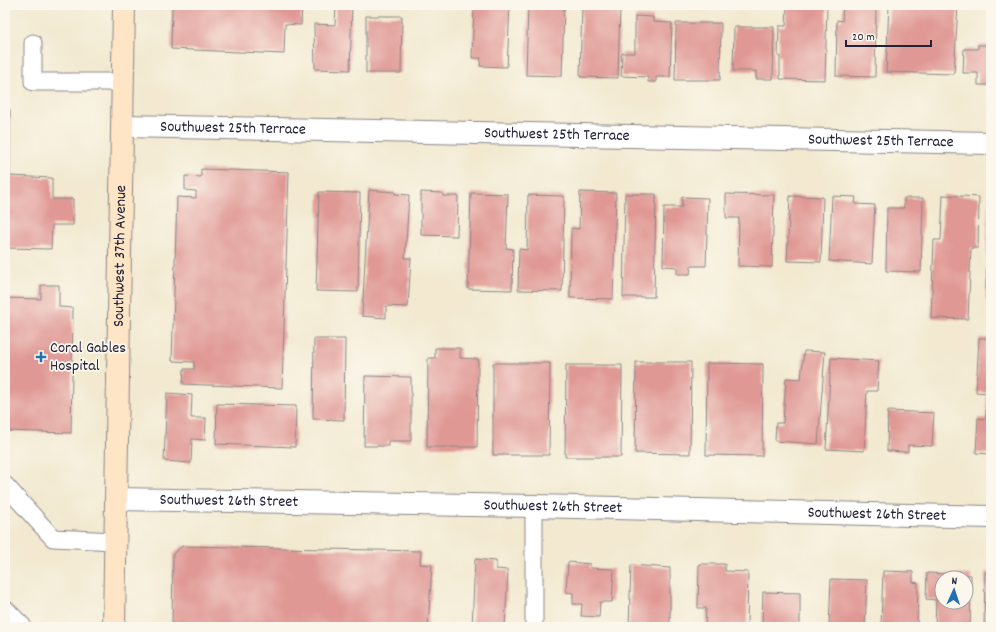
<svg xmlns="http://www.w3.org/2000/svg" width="996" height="632" font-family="Dekko,sans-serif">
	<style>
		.building { fill: #e09894; fill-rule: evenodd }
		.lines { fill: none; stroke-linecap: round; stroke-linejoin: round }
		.lane-casing { stroke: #8a8686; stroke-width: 19 }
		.street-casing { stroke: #8a8686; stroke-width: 24 }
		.secondary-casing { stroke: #8a8686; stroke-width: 24 }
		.lane { stroke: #fff; stroke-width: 17 }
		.street { stroke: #fff; stroke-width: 22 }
		.secondary { stroke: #fde5c5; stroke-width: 22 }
		.poi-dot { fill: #1f6fb2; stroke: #fbf7ec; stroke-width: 1.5 }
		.labels { text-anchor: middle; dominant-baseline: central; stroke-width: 3.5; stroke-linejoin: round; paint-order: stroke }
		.street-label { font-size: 16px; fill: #22223b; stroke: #fbf7ec }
		.poi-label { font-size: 16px; fill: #22223b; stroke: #fbf7ec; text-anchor: start }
	</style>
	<rect width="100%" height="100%" fill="#fbf7ec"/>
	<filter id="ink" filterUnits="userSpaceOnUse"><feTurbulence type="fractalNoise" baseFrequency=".025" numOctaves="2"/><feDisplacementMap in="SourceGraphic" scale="8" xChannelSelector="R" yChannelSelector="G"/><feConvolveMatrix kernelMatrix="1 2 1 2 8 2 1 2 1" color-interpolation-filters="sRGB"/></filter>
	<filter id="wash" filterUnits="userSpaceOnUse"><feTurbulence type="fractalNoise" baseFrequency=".012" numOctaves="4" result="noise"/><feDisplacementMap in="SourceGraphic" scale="16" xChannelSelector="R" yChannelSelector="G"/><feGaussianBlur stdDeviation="0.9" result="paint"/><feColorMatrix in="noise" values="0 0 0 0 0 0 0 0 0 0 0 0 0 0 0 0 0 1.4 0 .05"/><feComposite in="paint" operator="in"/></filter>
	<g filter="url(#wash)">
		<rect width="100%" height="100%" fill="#f2e9d0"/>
		<g id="blocks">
			<!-- building -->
			<g class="building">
				<path d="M172 5H302L301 25 285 24 284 54 171 49Z"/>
				<path d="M336 5H352L350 70 315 69 314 24 335 25Z"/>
				<path d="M474 5H510L507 67 480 66 481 58H472Z"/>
				<path d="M528 5H564L562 76 526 75Z"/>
				<path d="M582 5H620L618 78 580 77Z"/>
				<path d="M787 5H827L825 80 780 79V56H778L779 26H786Z"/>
				<path d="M843 5H876L875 77 836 76 837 20 842 21Z"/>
				<path d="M889 5H958L954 74 886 72Z"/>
				<path d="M366 16H402L401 73H366Z"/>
				<path d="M635 16 653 17V22L672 23 670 77H656V82H648V77L621 76 622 53H635Z"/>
				<path d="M676 23H721L720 80H675Z"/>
				<path d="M990 25H991V85H978V73H963L964 49H978V45H989Z"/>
				<path d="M734 27H774L773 79H756V71H733Z"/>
				<path d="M5 110H10V176L52 178V199H73V225H52L51 249 5 248Z"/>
				<path d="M201 169 289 172 282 388 183 384 184 369H194V362L172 361 177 197 196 198V191L185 190V176L201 177Z"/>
				<path d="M369 190 395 192V194L409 195 405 258H411L408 307 386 306V318L362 316Z"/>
				<path d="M319 192 360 193 358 292 316 291Z"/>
				<path d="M421 192 442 193 443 196H458L457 236 421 235Z"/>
				<path d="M580 192 616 193 613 299 570 298 571 228 579 229Z"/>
				<path d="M471 193 508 194 506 248 513 249 512 290 468 289Z"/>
				<path d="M625 194H656L654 297H623Z"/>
				<path d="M726 194 774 195 772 267 738 266 739 218H726Z"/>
				<path d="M528 195 564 196 562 291 518 290 519 249 527 250Z"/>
				<path d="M943 195 979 197 978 248H971L968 319 931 318 934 240H941Z"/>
				<path d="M790 196 823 197 821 262 787 261Z"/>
				<path d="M832 196 856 197 855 204 875 205 872 264 829 261Z"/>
				<path d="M682 197 708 198 706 266H691L690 274H677V267L663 266 664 207H682Z"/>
				<path d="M904 198H923L921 272 886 271 887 208H904Z"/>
				<path d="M988 205H991V300H986Z"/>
				<path d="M41 285H59V307L73 308 71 433 5 431V298L41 299Z"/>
				<path d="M979 338H991V454L976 453 978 418 986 419 987 393 976 392Z"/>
				<path d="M314 339H345L344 420 313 419Z"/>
				<path d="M435 348H460V358L478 359 477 447H427L428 358H435Z"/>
				<path d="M804 351 825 352 818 444 775 441 776 423H783L786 378 801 379Z"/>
				<path d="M831 358 879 361 877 391H867L864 451 826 449Z"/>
				<path d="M636 362H691L690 454 635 453Z"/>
				<path d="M493 363H550L549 455H493Z"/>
				<path d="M707 363 763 364 762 456 706 455Z"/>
				<path d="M566 365H622L621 457H565Z"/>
				<path d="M365 376 411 377V441H388V446H364Z"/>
				<path d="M167 393 192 395 191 418H206L205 440 192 439 191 463 164 461Z"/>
				<path d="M217 404 296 406 295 447 216 444Z"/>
				<path d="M888 411 934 413 932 446 908 445V452L887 451Z"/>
				<path d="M182 546 421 551 420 564 432 565 428 627H172L173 554Z"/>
				<path d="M475 559 496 561V569L508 570 505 627H472Z"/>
				<path d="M568 562 590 564V568L614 569 612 602H600L599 617 581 616 582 604H573V593L566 592Z"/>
				<path d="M699 564H725V571L748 572 747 627H705L706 608H698Z"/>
				<path d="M631 565 670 568V627H629Z"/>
				<path d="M883 571 913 572V582L918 583 917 627H881Z"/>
				<path d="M985 572H991V627H984Z"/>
				<path d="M927 573 971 575 970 627H935L936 600 926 599ZM942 578H966V602H942Z"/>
				<path d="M831 579 867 580 865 627H829Z"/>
				<path d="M763 592 800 593V627H762Z"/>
			</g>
		</g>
	</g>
	<g filter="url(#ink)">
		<use href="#blocks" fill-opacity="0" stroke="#8a8686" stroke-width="1"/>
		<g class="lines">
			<!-- lane casing -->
			<g class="lane-casing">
				<g id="lane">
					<path d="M33 43V82H123"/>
					<path d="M5 485 53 538 115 541"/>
					<path d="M534 627V506"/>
				</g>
			</g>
			<!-- street casing -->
			<g class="street-casing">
				<g id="street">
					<path id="s1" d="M123 126 991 143"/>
					<path id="s2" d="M116 499 534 506 991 517"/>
					<path d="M5 612 20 627"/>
				</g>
			</g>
			<!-- secondary casing -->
			<g class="secondary-casing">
				<g id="secondary">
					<path id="s3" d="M114 627 124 5"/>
				</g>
			</g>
			<!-- lane -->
			<use href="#lane" class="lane"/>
			<!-- street -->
			<use href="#street" class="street"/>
			<!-- secondary -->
			<use href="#secondary" class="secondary"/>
		</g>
	</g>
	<!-- markers -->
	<path class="poi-dot" d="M39 351h4v4h4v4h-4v4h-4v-4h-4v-4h4z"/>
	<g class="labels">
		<!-- street labels -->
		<g class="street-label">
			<text stroke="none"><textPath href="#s1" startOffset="110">Southwest 25th Terrace</textPath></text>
			<text stroke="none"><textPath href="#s1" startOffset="434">Southwest 25th Terrace</textPath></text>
			<text stroke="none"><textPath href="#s1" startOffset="758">Southwest 25th Terrace</textPath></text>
			<text stroke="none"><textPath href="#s3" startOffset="371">Southwest 37th Avenue</textPath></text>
			<text stroke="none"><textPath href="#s2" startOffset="113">Southwest 26th Street</textPath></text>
			<text stroke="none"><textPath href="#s2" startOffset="437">Southwest 26th Street</textPath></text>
			<text stroke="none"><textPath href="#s2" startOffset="761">Southwest 26th Street</textPath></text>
		</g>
		<!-- poi labels -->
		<g class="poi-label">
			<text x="50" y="348">Coral Gables<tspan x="50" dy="18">Hospital</tspan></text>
		</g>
	</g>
	<!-- margin -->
	<rect width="996" height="632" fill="none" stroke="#fbf7ec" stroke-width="20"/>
	<!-- north arrow -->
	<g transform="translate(954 590) rotate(3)"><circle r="19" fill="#fbf7ec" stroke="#a4a2a5"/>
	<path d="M0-3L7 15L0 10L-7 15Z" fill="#1f6fb2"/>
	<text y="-6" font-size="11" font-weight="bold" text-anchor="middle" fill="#22223b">N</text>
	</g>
	<!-- scale -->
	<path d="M846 40v6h85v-6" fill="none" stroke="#22223b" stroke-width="2"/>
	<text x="852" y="40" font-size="12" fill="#22223b" stroke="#fbf7ec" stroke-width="3" paint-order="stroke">20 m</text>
</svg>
